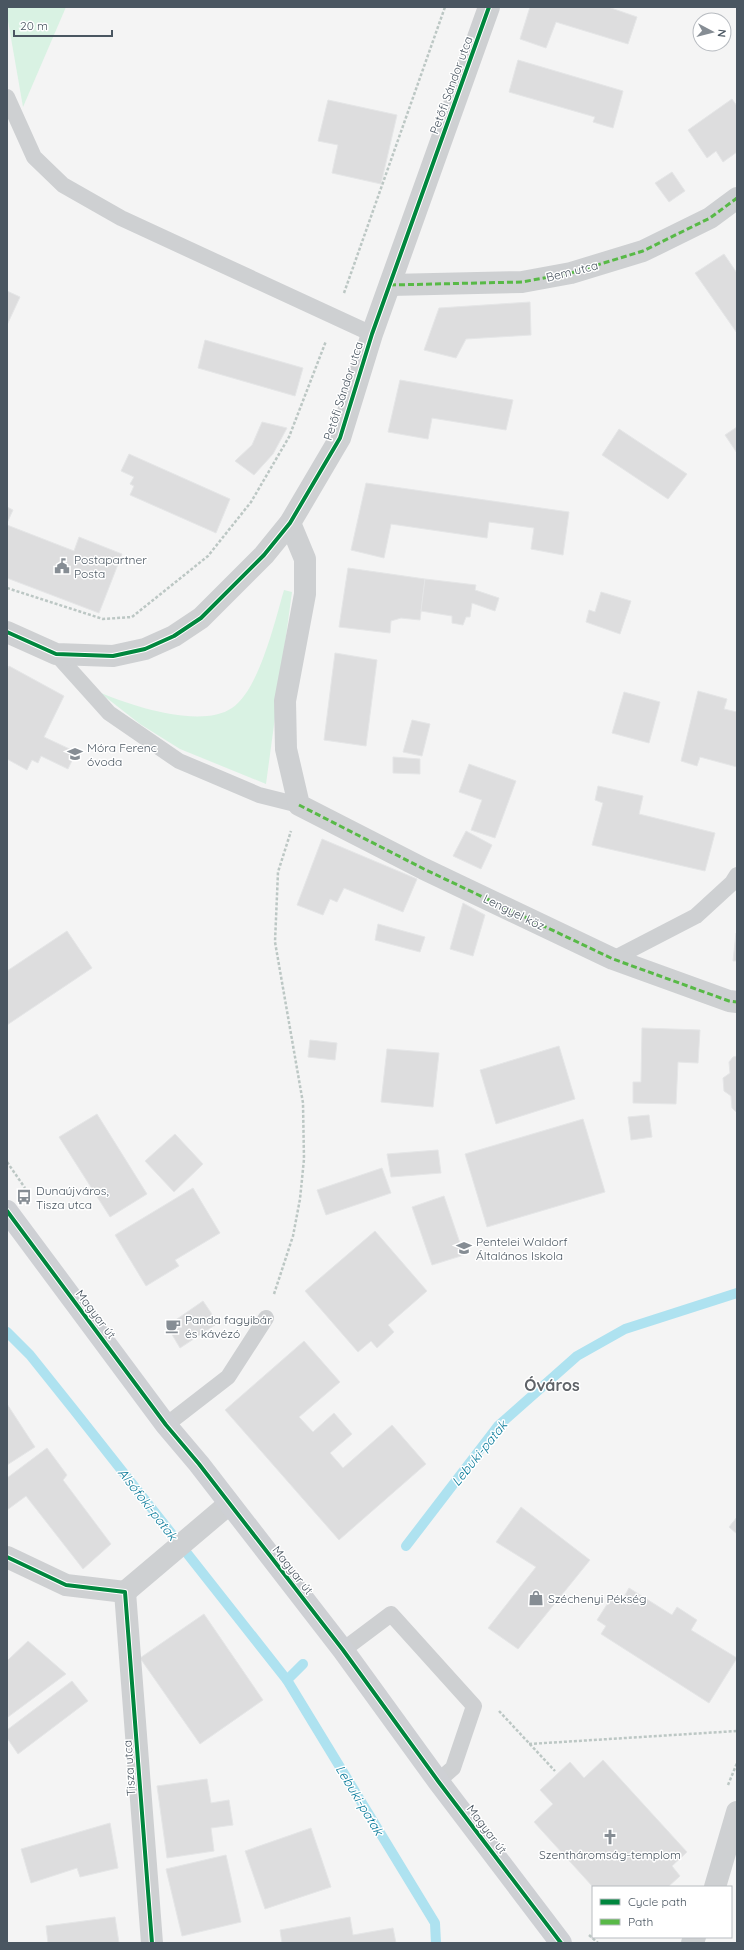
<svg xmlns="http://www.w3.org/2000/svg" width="744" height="1950" font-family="Quicksand,sans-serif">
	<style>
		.green { fill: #d9f2e3 }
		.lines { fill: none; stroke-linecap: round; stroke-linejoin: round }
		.stream { stroke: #aee2f0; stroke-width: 10 }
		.building { fill: #ddddde; stroke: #e5e6e7 }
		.path { stroke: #bcc7c4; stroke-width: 2.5; stroke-dasharray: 3 2; stroke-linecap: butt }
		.lane { stroke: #ced0d2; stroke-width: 16 }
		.street { stroke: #ced0d2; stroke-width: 22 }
		.secondary { stroke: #ced0d4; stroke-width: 22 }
		.quiet { stroke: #58b947; stroke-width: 3; stroke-dasharray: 6 3; stroke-linecap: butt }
		.cycleway-casing { stroke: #fff; stroke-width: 6 }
		.cycleway { stroke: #00873e; stroke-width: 4 }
		.labels { text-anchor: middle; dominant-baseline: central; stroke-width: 3; stroke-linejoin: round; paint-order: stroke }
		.street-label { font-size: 12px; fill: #4a5661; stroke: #fff }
		.poi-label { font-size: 12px; fill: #4a5661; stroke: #fff; text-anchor: start }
		.water-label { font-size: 13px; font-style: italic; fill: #0c7c9b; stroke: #fff }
		.district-label { font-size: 16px; font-weight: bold; fill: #5f6368; stroke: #fff }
	</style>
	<rect width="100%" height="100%" fill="#f4f4f4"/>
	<!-- green -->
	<g class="green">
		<path d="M7 7H66L23 107 7 15Z"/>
		<path d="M284 590 292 592 266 784 180 749 140 724 99 692C131 706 201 729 232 708 259 690 275 621 284 590Z"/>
	</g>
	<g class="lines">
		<!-- stream -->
		<g class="stream">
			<path d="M7 1332 30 1355 74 1410 287 1680"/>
			<path d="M406 1546 498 1426 577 1356 625 1329 737 1293"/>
			<path d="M303 1664 287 1680 435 1923 436 1943"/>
		</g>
	</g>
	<!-- building -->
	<g class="building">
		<path d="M530 7H608L637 17 628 44 556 22 546 48 520 39Z"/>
		<path d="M518 60 623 91 613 128 593 122 595 117 509 92Z"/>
		<path d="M732 99 737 106V152L723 162 716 151 707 158 688 130Z"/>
		<path d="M328 100 397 115 381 184 332 173 338 145 318 141Z"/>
		<path d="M672 172 685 191 669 202 655 183Z"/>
		<path d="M724 254 737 273V333L695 273Z"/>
		<path d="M7 291 20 297 7 325Z"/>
		<path d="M530 302 531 335 466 339 456 358 424 350 439 308Z"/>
		<path d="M205 340 303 368 295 396 198 368Z"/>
		<path d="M400 380 513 400 506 430 432 418 428 439 388 432Z"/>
		<path d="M262 422 287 428 273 454 254 475 235 461 252 445Z"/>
		<path d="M737 427V453L725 435Z"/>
		<path d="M619 429 687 474 668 499 602 455Z"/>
		<path d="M129 454 230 499 216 533 130 495 134 486 130 484 134 477 121 471Z"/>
		<path d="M366 483 569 512 563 555 531 549 534 528 489 522 487 538 391 524 384 558 351 550Z"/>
		<path d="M7 507 13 510 7 523Z"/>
		<path d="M7 525 74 551 79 537 122 554 99 613 7 578Z"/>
		<path d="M348 568 425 579 420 620 401 618 391 621 390 633 339 627Z"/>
		<path d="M425 579 476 585 475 590 499 598 495 611 472 603 470 617H466L463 625 452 623V616L421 611Z"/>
		<path d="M601 592 631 601 620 634 586 622 589 610 595 612Z"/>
		<path d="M335 653 377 660 366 746 324 740Z"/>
		<path d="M9 666 64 696 44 737 76 752 68 769 41 756 38 763 32 760 27 770 7 759V670Z"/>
		<path d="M698 691 727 699 724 709 737 712V767L700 757 697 766 681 761Z"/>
		<path d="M624 692 660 702 649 743 612 733Z"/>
		<path d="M412 720 430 724 422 756 403 752Z"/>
		<path d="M393 757 420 759V774L393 773Z"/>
		<path d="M469 764 516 781 495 838 471 830 482 800 459 792Z"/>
		<path d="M598 786 643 796 639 814 715 833 705 871 592 845 603 803 595 800Z"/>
		<path d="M466 831 492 845 481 869 453 856Z"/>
		<path d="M322 839 417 879 403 912 344 888 337 902 330 899 323 915 297 905Z"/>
		<path d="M463 903 485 915 473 956 450 949Z"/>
		<path d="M378 924 425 937 420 952 375 940Z"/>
		<path d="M67 931 92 968 7 1025V971Z"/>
		<path d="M736 933H737V961H733Z"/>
		<path d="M642 1028 700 1030 698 1063 678 1062 676 1104 633 1103V1082H641Z"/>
		<path d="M310 1040 337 1043 335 1060 308 1057Z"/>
		<path d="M559 1046 575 1099 496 1124 480 1070Z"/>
		<path d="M387 1049 439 1053 433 1107 381 1102Z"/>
		<path d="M737 1056V1113L732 1108 731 1096 724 1091 723 1078 730 1073 729 1062 733 1057Z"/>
		<path d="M97 1114 147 1194 110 1217 59 1137Z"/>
		<path d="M649 1115 652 1137 631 1140 628 1117Z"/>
		<path d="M583 1119 605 1192 487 1227 465 1154Z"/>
		<path d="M175 1134 203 1164 174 1192 145 1161Z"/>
		<path d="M438 1150 441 1173 391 1177 387 1154Z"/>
		<path d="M382 1168 391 1193 326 1215 317 1190Z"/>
		<path d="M193 1188 220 1233 175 1260 179 1266 146 1286 115 1235Z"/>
		<path d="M444 1196 464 1255 432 1265 412 1207Z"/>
		<path d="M375 1231 427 1291 388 1325 394 1332 377 1348 371 1341 358 1352 305 1291Z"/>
		<path d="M203 1301 218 1323 180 1348 167 1326Z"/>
		<path d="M304 1341 340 1382 299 1417 313 1432 334 1413 352 1434 330 1453 343 1468 392 1425 426 1464 339 1540 225 1410Z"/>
		<path d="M7 1404 35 1447 7 1465Z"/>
		<path d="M47 1448 67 1475 63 1480 111 1544 83 1569 26 1496 7 1510V1478Z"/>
		<path d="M521 1507 590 1560 518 1649 488 1628 536 1567 496 1542Z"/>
		<path d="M737 1517V1534L729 1527Z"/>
		<path d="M629 1588 672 1615 677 1607 697 1620 691 1630 737 1658 709 1703 601 1634 606 1626 597 1620 613 1595 622 1600Z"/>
		<path d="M204 1614 263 1700 200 1744 140 1658Z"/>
		<path d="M28 1641 66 1674 8 1717 7 1661Z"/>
		<path d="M72 1681 88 1701 18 1754 7 1738V1730Z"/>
		<path d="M603 1760 687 1852 672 1866 680 1876 668 1887H593L534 1822 553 1804 540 1790 570 1762 584 1778Z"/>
		<path d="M207 1779 211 1803 229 1800 233 1825 211 1828 214 1851 167 1858 157 1786Z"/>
		<path d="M110 1823 118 1868 80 1877 77 1868 31 1883 21 1849Z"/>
		<path d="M311 1828 331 1887 265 1909 245 1851Z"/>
		<path d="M226 1855 241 1922 182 1936 166 1869Z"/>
		<path d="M115 1917 119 1943H48L46 1926Z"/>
		<path d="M350 1917 353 1935 393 1928 396 1943H282L280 1930Z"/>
	</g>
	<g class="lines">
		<!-- path -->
		<g class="path">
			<path d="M344 293 445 7"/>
			<path d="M7 588 103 619 132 617 208 556 251 502 289 437 326 341"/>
			<path d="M7 1162 25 1188"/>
			<path d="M274 1294 293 1236 300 1199 304 1159 303 1103 275 942 278 872 291 831"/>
			<path d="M499 1711 555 1771"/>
			<path d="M529 1744 737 1731"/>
			<path d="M728 1785 737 1763"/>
			<path d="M589 1935 598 1943"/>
		</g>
		<!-- lane -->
		<g class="lane">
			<path d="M7 97 34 157 63 185 121 218 372 334"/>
			<path d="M56 654 109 713 179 761 259 795 299 805"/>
			<path d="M613 959 696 916 732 883 737 875"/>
			<path d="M166 1425 228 1377 266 1318"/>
			<path d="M343 1650 391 1614 474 1706 453 1768 438 1781"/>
		</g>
		<!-- street -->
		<g class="street">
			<path d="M390 285 522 282 571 273 643 251 710 218 737 198"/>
			<path d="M290 523 305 559V594L285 701 286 749 299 805 424 869 613 959 729 1001 737 1002"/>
			<path d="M7 632 56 654 113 656 145 649 174 636 201 618 264 555 290 523 340 438 372 334 489 7"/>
			<path d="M7 1557 66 1585 125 1592"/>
			<path d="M125 1592 152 1943"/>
			<path d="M125 1592 229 1504"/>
			<path d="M715 1887 737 1812"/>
			<path d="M692 1943 695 1937"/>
		</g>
		<!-- secondary -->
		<path class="secondary" d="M7 1211 166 1425 199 1464 343 1650 438 1781 561 1943"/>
		<!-- quiet -->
		<g class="quiet">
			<path d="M390 285 522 282 571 273 643 251 710 218 737 198"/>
			<path d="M299 805 424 869 613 959 729 1001 737 1002"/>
		</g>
		<!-- cycleway casing -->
		<g class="cycleway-casing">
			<g id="cycleway">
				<path d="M7 632 56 654 113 656 145 649 174 636 201 618 264 555 290 523 340 438 372 334 489 7"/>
				<path d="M7 1211 166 1425 199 1464 343 1650 438 1781 561 1943"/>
				<path d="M7 1557 66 1585 125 1592 152 1943"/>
			</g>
		</g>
		<!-- cycleway -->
		<use href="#cycleway" class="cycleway"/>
	</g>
	<!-- icons -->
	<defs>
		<g id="civic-bare" transform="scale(1.2)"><path d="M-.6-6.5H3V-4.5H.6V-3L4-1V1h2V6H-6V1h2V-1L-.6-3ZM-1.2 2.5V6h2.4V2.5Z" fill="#868d94" stroke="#fff" stroke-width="2.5" paint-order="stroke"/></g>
		<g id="school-bare" transform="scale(1.2)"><path d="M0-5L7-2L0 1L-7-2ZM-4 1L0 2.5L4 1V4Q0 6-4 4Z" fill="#868d94" stroke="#fff" stroke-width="2.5" paint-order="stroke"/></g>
		<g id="bus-bare" transform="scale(1.2)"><path d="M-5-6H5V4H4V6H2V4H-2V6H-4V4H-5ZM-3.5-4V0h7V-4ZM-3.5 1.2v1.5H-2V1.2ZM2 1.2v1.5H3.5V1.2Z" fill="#868d94" stroke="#fff" stroke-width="2.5" paint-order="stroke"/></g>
		<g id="cafe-bare" transform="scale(1.2)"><path d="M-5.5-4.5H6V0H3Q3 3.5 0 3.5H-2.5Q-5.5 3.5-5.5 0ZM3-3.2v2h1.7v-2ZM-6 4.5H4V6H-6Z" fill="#868d94" stroke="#fff" stroke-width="2.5" paint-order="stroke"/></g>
		<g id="shop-bare" transform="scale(1.2)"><path d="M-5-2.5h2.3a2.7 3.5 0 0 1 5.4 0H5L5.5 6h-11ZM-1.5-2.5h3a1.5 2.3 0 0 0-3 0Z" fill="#868d94" stroke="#fff" stroke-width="2.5" paint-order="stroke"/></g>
		<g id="church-bare" transform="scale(1.2)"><path d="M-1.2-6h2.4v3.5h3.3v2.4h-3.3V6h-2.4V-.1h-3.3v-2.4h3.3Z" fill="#868d94" stroke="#fff" stroke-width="2.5" paint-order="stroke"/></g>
	</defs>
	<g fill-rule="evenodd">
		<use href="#civic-bare" x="62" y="566"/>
		<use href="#school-bare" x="75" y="754"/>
		<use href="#bus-bare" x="24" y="1197"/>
		<use href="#school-bare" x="464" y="1248"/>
		<use href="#cafe-bare" x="173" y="1326"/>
		<use href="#shop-bare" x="536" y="1598"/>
		<use href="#church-bare" x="610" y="1837"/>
	</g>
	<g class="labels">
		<!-- street labels -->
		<g class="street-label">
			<text transform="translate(451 85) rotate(-70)">Petőfi Sándor utca</text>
			<text transform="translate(572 271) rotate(-14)">Bem utca</text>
			<text transform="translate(343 391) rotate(-72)">Petőfi Sándor utca</text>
			<text transform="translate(514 912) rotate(26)">Lengyel köz</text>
			<text transform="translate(96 1314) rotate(53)">Magyar út</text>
			<text transform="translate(293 1570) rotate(52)">Magyar út</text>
			<text transform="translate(129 1768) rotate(-94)">Tisza utca</text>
			<text transform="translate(487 1829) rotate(53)">Magyar út</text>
		</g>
		<!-- poi labels -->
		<g class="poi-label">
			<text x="74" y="559">Postapartner<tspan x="74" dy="14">Posta</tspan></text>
			<text x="87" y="747">Móra Ferenc<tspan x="87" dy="14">óvoda</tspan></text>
			<text x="36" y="1190">Dunaújváros,<tspan x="36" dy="14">Tisza utca</tspan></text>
			<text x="476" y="1241">Pentelei Waldorf<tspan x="476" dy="14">Általános Iskola</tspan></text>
			<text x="185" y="1319">Panda fagyibár<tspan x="185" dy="14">és kávézó</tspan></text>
			<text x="548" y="1598">Széchenyi Pékség</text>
			<text x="610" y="1854" text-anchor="middle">Szentháromság-templom</text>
		</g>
		<!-- water labels -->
		<g class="water-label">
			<text transform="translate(479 1453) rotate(-51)">Lebuki-patak</text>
			<text transform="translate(148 1504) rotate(52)">Alsófoki-patak</text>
			<text transform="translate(360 1800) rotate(59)">Lebuki-patak</text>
		</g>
		<!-- district labels -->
		<g class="district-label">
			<text x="552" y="1385">Óváros</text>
		</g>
	</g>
	<!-- border -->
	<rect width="744" height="1950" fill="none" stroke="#4a5661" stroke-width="16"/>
	<!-- legend -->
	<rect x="592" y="1886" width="140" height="52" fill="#ffffff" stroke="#b7bbc0"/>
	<rect x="600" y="1899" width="20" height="6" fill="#00873e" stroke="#b7bbc0"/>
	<text x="628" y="1906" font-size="12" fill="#4a5661">Cycle path</text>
	<rect x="600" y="1919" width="20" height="6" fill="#58b947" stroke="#b7bbc0"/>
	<text x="628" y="1926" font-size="12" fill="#4a5661">Path</text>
	<!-- north arrow -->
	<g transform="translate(712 32) rotate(97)"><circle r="19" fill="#ffffff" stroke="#b7bbc0"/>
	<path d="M0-3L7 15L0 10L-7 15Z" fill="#868d94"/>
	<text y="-6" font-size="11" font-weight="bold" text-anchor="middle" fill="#4a5661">N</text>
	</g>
	<!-- scale -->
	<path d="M14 30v6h98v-6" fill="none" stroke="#4a5661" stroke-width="2"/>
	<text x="20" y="30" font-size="12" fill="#4a5661" stroke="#ffffff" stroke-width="3" paint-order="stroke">20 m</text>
</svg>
